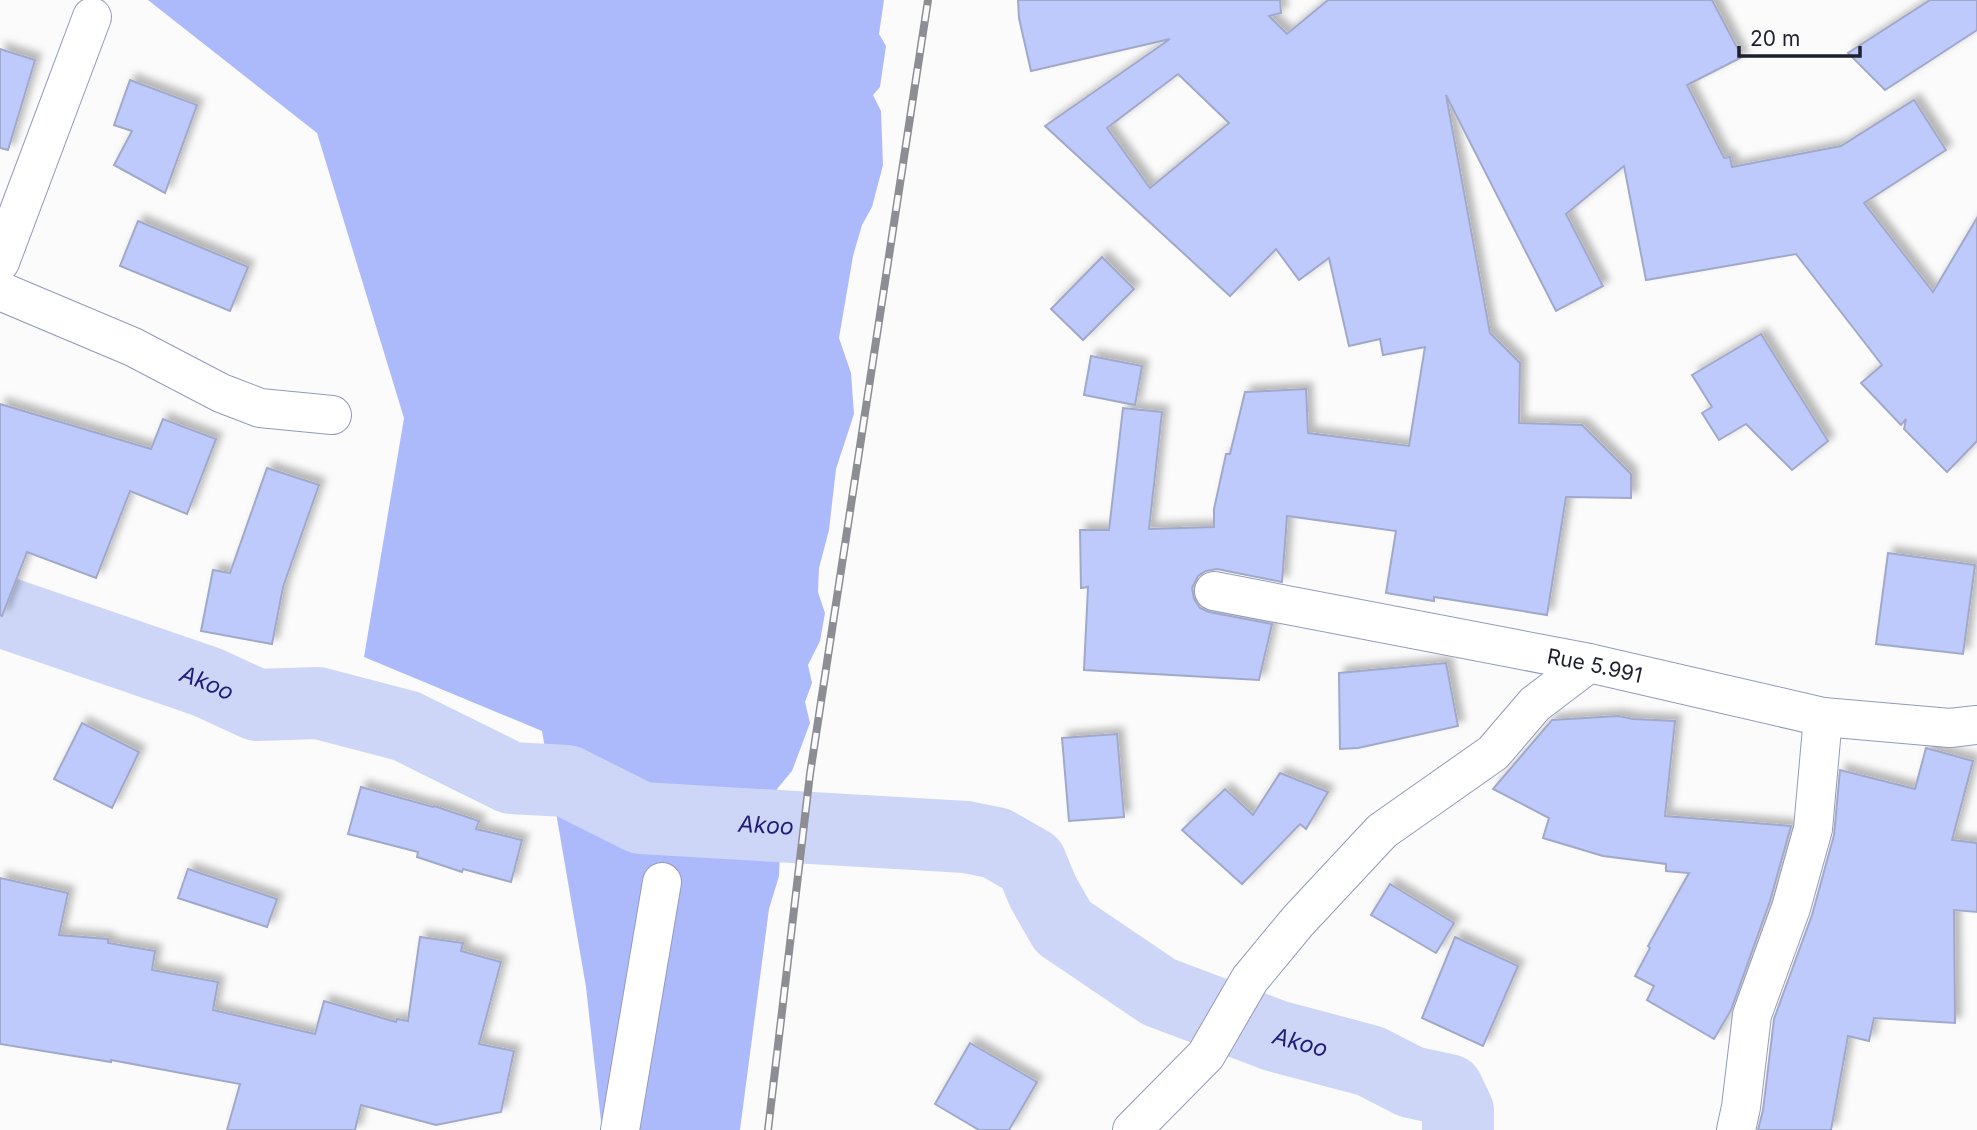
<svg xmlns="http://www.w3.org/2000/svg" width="1977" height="1130" font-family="Inter,sans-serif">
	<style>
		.forest { fill: #acbafc }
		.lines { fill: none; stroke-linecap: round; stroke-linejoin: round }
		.river { stroke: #ced6f7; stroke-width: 72 }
		.building { fill: #becafc; stroke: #a1a9c9; stroke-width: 2; fill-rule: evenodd; filter: url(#shadow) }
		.minor-casing { stroke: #939aba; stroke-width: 40 }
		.minor { stroke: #fff; stroke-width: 38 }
		.rail-casing { stroke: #8d8e94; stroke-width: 8 }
		.rail { stroke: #fbfbfb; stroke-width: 5; stroke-dasharray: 16; stroke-linecap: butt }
		.labels { text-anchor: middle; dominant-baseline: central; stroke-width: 5; stroke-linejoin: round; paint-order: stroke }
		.street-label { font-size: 21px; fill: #1e202d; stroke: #fbfbfb }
		.water-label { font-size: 23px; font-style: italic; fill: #201c78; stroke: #fbfbfb }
	</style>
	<defs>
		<filter id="shadow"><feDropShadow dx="6" dy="-6" stdDeviation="3.5" flood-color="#0004"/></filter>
	</defs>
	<rect width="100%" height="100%" fill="#fbfbfb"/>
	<!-- forest -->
	<path class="forest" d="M148 0H884L879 34 886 46 880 87 873 95 881 111 883 165 872 207 862 225 853 256 839 338 851 373 854 414 836 469 829 530 819 568 818 592 825 613 820 641 808 665 812 683 805 702 810 723 792 771 777 789 782 806 779 876 769 909 740 1130H602L586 987 542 731 364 657 404 418 317 133Z"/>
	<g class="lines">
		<!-- river -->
		<path class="river" id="s1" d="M0 611 207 682 257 705 318 703 406 726 511 778 567 781 641 818 966 837 996 843 1031 863 1043 892 1063 927 1159 992 1276 1036 1370 1061 1411 1082 1448 1090 1458 1111V1130"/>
	</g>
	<!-- building -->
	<g class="building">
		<path d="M1018 0H1280L1281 13 1269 16 1287 34 1328 0H1712L1742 57 1687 85 1724 158 1730 157 1732 167 1841 146 1914 100 1946 150 1864 203 1933 292 1977 218V441L1947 472 1904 429 1906 419 1901 425 1861 383 1882 365 1796 254 1646 280 1624 166 1566 214 1603 286 1556 311 1446 95 1490 333 1520 363 1519 423 1582 425 1631 474V498L1566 497 1547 615 1434 597V601L1386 593 1396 531 1287 516 1282 582 1217 569 1206 571 1198 576 1192 588 1194 599 1200 608 1209 612 1272 624 1259 680 1084 670 1088 587 1081 588 1080 530H1109L1123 408 1162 412 1149 529 1214 527V509L1226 454H1230L1245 392 1306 389 1308 433 1409 446 1425 347 1383 355 1380 339 1349 346 1329 258 1299 280 1276 249 1230 296 1045 126 1170 39 1031 71 1019 18ZM1178 74 1229 123 1150 188 1107 128Z"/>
		<path d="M1930 0H1977V30L1885 90 1848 53Z"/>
		<path d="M0 49 35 60 8 150 0 148Z"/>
		<path d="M130 80 197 105 165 193 114 165 132 131 114 125Z"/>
		<path d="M138 221 248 267 230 311 120 266Z"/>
		<path d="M1102 257 1134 289 1083 340 1051 309Z"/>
		<path d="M1761 334 1828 441 1792 470 1746 424 1719 440 1702 413 1712 407 1692 375Z"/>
		<path d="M1091 356 1142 366 1135 405 1084 395Z"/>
		<path d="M0 404 151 449 163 419 216 439 187 514 130 491 96 578 27 552 2 616 0 615Z"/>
		<path d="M267 468 319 485 283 587 272 644 201 631 213 570 230 573Z"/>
		<path d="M1888 553 1975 565 1963 654 1876 644Z"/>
		<path d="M1446 663 1458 726 1358 748 1340 749 1339 673Z"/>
		<path d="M1618 716 1633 719 1675 721 1665 816 1791 826 1770 901 1731 1010 1714 1039 1647 1000 1654 986 1635 976 1650 948 1648 946 1689 873 1666 871V864L1603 856 1543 838 1549 818 1493 789 1552 720Z"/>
		<path d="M82 723 139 752 112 808 54 779Z"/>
		<path d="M1117 734 1124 817 1069 821 1062 738Z"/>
		<path d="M1926 748 1973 761 1952 840 1977 843V912L1954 910 1955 1023 1874 1018 1869 1041 1848 1036 1831 1130H1758L1763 1110 1774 1019 1812 915 1834 835 1840 770 1915 789Z"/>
		<path d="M1280 773 1328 792 1306 829 1300 824 1242 884 1182 830 1225 789 1253 815Z"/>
		<path d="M361 787 433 807 434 806 479 821 476 829 522 840 511 882 463 869 462 872 417 857 418 852 348 834Z"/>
		<path d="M188 869 277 899 267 927 178 898Z"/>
		<path d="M0 878 68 893 59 935 108 939V943L155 951 152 970 218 982 213 1010 315 1034 324 1001 396 1022 397 1019 408 1021 420 937 463 943 461 951 501 962 479 1044 514 1051 501 1112 436 1125 361 1105 355 1130H227L240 1084 111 1060V1062L0 1044Z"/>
		<path d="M1390 884 1454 923 1436 953 1371 915Z"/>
		<path d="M1455 937 1518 966 1483 1046 1422 1018Z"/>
		<path d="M970 1043 1037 1082 1009 1130H979L935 1104Z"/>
	</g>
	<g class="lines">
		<!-- minor casing -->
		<g class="minor-casing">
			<g id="minor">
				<path d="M0 262 92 17"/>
				<path d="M0 291 133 347 221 393 260 408 332 415"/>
				<path id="s2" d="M1214 591 1589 663 1823 717 1950 728 1977 725"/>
				<path d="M620 1130 662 882"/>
				<path d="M1132 1130 1206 1055 1250 979 1298 921 1382 831 1493 753 1535 704 1589 663"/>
				<path d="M1736 1130 1741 1107 1752 1015 1791 908 1813 829 1823 717"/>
			</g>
		</g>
		<!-- minor -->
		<use href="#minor" class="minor"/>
		<!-- rail casing -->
		<g class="rail-casing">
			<path id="rail" d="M768 1130 810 774 928 0"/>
		</g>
		<!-- rail -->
		<use href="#rail" class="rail"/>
	</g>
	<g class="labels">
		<!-- street labels -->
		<g class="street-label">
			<text stroke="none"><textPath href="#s2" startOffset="388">Rue 5.991</textPath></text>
		</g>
		<!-- water labels -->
		<g class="water-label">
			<text stroke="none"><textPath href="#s1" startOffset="219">Akoo</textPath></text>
			<text stroke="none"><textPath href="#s1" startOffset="807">Akoo</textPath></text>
			<text stroke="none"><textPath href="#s1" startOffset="1416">Akoo</textPath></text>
		</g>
	</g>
	<!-- scale -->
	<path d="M1739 46v10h121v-10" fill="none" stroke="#1e202d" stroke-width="3.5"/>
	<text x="1750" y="46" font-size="21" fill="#1e202d" stroke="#fbfbfb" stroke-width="5" paint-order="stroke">20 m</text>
</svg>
